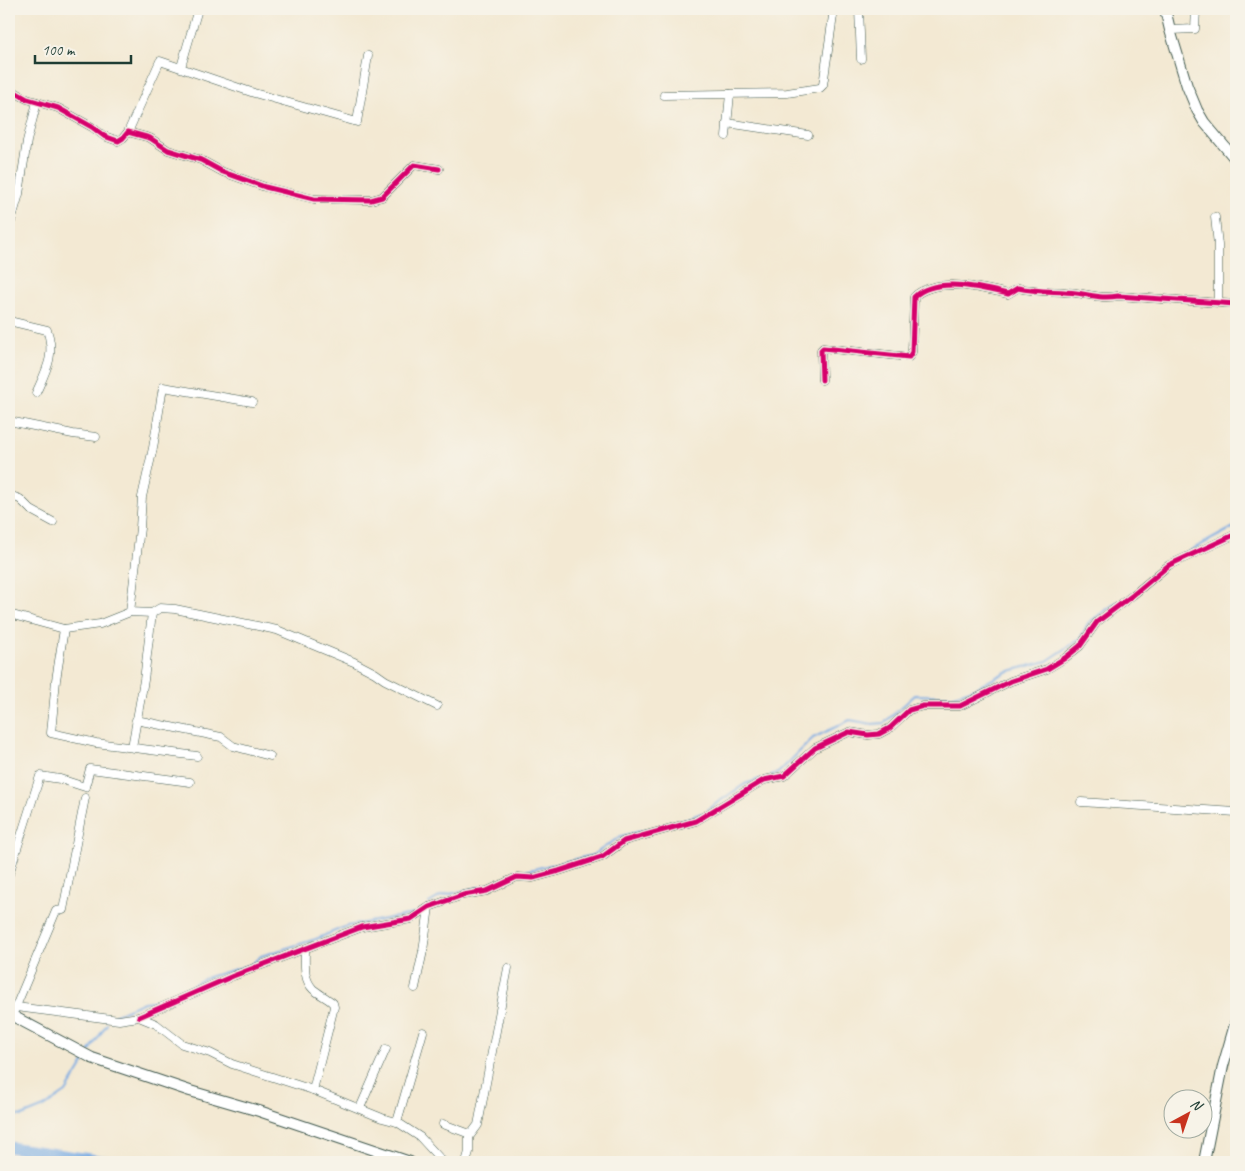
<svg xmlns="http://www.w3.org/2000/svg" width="1245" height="1171" font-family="Caveat,sans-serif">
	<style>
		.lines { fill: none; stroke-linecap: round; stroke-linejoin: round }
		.stream { stroke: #77aae3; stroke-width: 2 }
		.river { stroke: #77aae3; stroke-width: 11 }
		.minor-casing { stroke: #3f574c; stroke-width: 9 }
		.tertiary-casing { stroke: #3f574c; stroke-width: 12 }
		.minor { stroke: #fff; stroke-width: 8 }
		.tertiary { stroke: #fff; stroke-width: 10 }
		.cycleway-casing { stroke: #f7f3e8; stroke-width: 8 }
		.cycleway { stroke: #d6006c; stroke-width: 5 }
	</style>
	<rect width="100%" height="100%" fill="#f7f3e8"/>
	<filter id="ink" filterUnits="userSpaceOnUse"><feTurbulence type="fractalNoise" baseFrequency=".02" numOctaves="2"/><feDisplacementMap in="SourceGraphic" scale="10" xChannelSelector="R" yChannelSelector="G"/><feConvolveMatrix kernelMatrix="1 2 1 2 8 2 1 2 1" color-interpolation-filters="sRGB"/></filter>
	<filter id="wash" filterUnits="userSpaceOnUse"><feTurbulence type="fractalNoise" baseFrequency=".0096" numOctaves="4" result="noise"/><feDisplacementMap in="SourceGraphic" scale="20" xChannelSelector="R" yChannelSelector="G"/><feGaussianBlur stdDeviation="1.12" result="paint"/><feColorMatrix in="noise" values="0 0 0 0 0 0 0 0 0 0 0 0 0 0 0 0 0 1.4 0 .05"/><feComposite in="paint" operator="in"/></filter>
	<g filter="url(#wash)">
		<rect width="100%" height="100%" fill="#f3e9d3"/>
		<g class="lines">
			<!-- stream -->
			<g class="stream">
				<path d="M1184 554 1236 526"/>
				<path d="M771 775 778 773 813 738 850 720 872 724 884 723 915 695 952 696 976 688 1006 672 1047 661 1080 639 1088 623 1117 602"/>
				<path d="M708 809 745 784 760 779"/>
				<path d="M429 903 441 896 489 885 521 872 593 855 621 836 671 824 702 813"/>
				<path d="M112 1016 144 1002 168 999 205 978 250 965 261 956 316 939 347 926 413 914"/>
				<path d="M89 1052 107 1024"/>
				<path d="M9 1114 22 1116 44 1107 66 1092 86 1059"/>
			</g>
			<!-- river -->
			<path class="river" d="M9 1147 110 1162"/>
		</g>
	</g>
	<g filter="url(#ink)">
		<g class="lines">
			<!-- minor casing -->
			<g class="minor-casing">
				<g id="minor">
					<path d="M859 9 861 59"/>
					<path d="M1170 30 1195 29 1196 9"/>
					<path d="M181 67 198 9"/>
					<path d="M9 91H13L27 99 58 108 92 127 104 136 118 141 123 138 128 132 150 138 168 150 201 160 223 172 265 187 314 199 371 200 382 197 414 165 439 169"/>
					<path d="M664 95 787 93 820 88 823 85 834 9"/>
					<path d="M727 123 808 135"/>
					<path d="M128 132 160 61 254 93 357 122 368 56"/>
					<path d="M726 136 730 94"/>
					<path d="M1215 217 1218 245V302"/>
					<path d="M9 228 19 194 27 141 37 102"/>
					<path d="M9 321 47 330C56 354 46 371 36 393"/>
					<path d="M822 380 821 350 823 348 909 357 912 352 914 297C936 276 982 288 1008 294L1018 288C1037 292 1057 291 1076 293 1092 295 1102 299 1118 296L1236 304"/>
					<path d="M9 421 73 434 96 437"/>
					<path d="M9 495 20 499 31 510 53 522"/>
					<path d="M130 612 140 528 142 497 153 448 163 387 252 402"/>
					<path d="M9 614 64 629 100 624 130 612 152 613 160 608 175 609 277 630 354 662 375 673 385 680 437 706"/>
					<path d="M64 629 56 680 51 733 96 743 197 756"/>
					<path d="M136 720 221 737 233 746 270 756"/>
					<path d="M132 747 144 680 152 613"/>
					<path d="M1081 802 1236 812"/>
					<path d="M9 874 40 776 60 779 85 787 90 769 190 782"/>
					<path d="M305 950C305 963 303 979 313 989 319 994 327 998 333 1003L334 1007 313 1090"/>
					<path d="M415 988 423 951 429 907"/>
					<path d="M16 1007 119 1020 139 1017 156 1024 182 1044 210 1053 232 1064 313 1090 382 1118 397 1122 420 1137 443 1162"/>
					<path d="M14 1011 56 911 63 910 85 798"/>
					<path d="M139 1017 233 976 362 927 411 919 429 907 463 895 487 891 517 877 533 878 559 871 602 857 624 841 696 821 764 780 784 776 815 748 849 732 868 735 879 734 890 728 909 710 923 706H960L1011 681 1047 669 1065 658 1080 646 1097 622 1133 595 1169 565 1236 534"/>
					<path d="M360 1108 386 1049"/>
					<path d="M397 1122 423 1032"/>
					<path d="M443 1124 470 1134"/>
					<path d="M466 1162 469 1152V1137L478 1125 508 968"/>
				</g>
			</g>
			<!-- tertiary casing -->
			<g class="tertiary-casing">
				<g id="tertiary">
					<path d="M1165 9 1170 30 1187 86 1197 110 1204 122 1236 160"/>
					<path d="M9 1014 92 1058 190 1091 259 1111 410 1162"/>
					<path d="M1204 1162 1223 1066 1236 1021"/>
				</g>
			</g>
			<!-- minor -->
			<use href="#minor" class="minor"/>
			<!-- tertiary -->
			<use href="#tertiary" class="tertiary"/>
			<!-- cycleway casing -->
			<g class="cycleway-casing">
				<g id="cycleway">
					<path d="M9 91H13L27 99 58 108 92 127 104 136 118 141 123 138 128 132 150 138 168 150 201 160 223 172 265 187 314 199 371 200 382 197 414 165 439 169"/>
					<path d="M822 380 821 350 823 348 909 357 912 352 914 297C936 276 982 288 1008 294L1018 288C1037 292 1057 291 1076 293 1092 295 1102 299 1118 296L1236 304"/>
					<path d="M139 1017 233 976 362 927 411 919 429 907 463 895 487 891 517 877 533 878 559 871 602 857 624 841 696 821 764 780 784 776 815 748 849 732 868 735 879 734 890 728 909 710 923 706H960L1011 681 1047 669 1065 658 1080 646 1097 622 1133 595 1169 565 1236 534"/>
				</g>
			</g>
			<!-- cycleway -->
			<use href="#cycleway" class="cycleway"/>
		</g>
	</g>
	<!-- margin -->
	<rect width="1245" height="1171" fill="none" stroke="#f7f3e8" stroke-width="30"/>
	<!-- north arrow -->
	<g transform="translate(1188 1114) rotate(40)"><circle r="24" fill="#f7f3e8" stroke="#a1aaa0"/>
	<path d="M0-4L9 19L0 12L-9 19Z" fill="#c8321e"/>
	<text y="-8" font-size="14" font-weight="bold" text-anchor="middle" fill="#1f3d34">N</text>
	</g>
	<!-- scale -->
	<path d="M35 55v8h96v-8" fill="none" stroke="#1f3d34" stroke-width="2.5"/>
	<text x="42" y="55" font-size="15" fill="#1f3d34" stroke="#f7f3e8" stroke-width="4" paint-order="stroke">100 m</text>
</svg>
